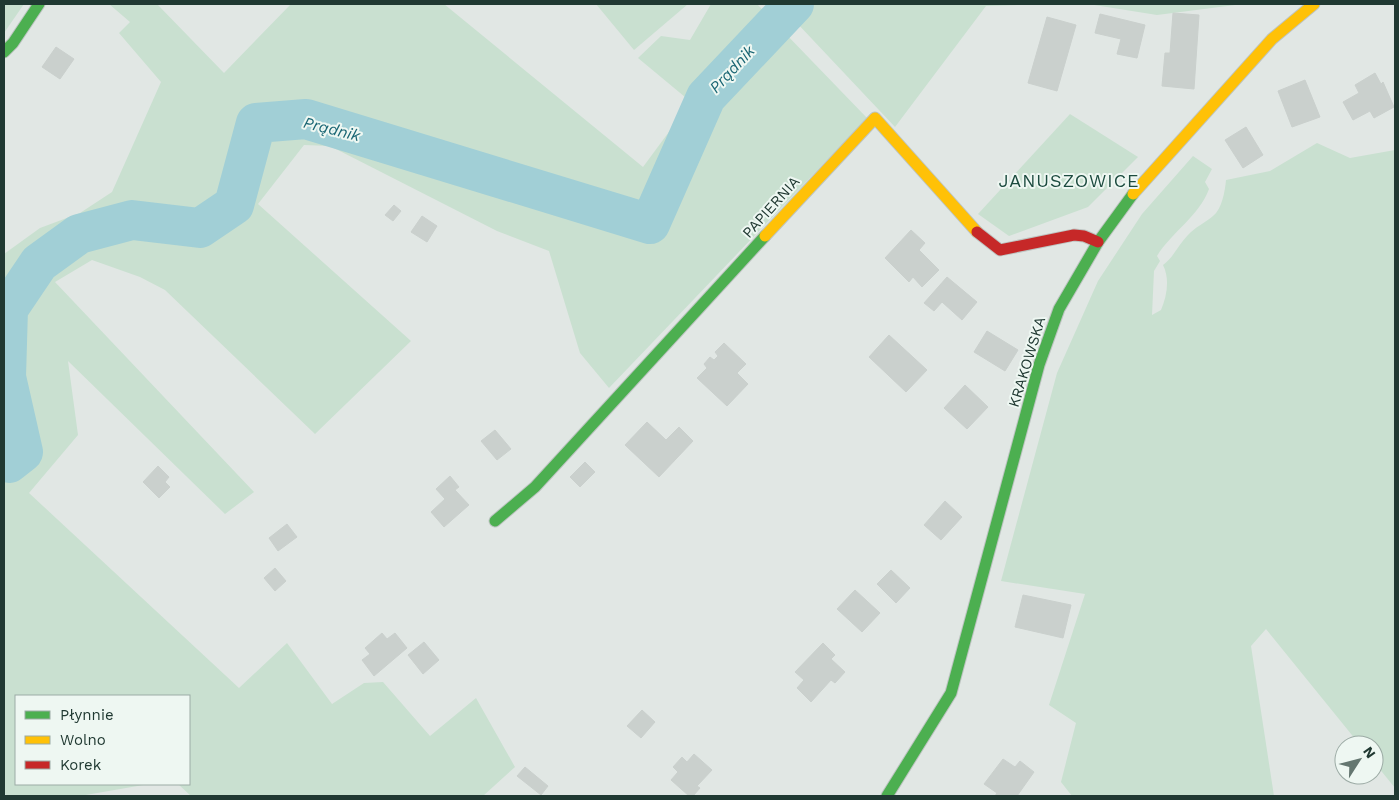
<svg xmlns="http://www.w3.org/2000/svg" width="1399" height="800" font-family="'Work Sans',sans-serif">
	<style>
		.green { fill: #c9e0d0 }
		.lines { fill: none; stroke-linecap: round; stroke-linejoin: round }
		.river { stroke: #a1cfd6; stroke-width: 40 }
		.building { fill: #cad0cd; stroke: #cad0cd }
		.fast-casing { stroke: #bdc4c1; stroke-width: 13 }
		.slow-casing { stroke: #bdc4c1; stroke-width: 13 }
		.jam-casing { stroke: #bdc4c1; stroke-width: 13 }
		.fast { stroke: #4caf50; stroke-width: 11 }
		.slow { stroke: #ffc107; stroke-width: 11 }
		.jam { stroke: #c62828; stroke-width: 11 }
		.labels { text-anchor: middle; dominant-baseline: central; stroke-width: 4; stroke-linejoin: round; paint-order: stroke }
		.street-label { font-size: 15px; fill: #203932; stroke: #eef7f2 }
		.water-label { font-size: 16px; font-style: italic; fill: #1a6674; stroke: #eef7f2 }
		.quarter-label { font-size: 18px; letter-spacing: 1px; fill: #1c4b3f; stroke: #eef7f2 }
	</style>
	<rect width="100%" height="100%" fill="#e1e7e4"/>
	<!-- green -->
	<g class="green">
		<path d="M4 4H24L4 33Z"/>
		<path d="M109 4H157L224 73 291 4H444L643 167 691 102 638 58 661 36 690 40 711 4H757L867 118 609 388 580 353 549 251 497 231 330 146 304 145 258 204 411 341 315 434 165 290 140 277 92 260 55 282 254 492 225 514 68 361 78 435 29 493 239 688 287 643 332 704 364 683 383 682 430 736 476 698 515 767 483 796H191L178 784H189V696H16V784H149L80 796H10L4 794V254L40 228 80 213 112 192 161 82 119 33 130 22Z"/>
		<path d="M596 4H688L634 50Z"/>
		<path d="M779 4H1044L986 6 895 127Z"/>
		<path d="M1088 4H1243L1157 15Z"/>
		<path d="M1070 114 1138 157 1088 207 1009 236 978 214Z"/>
		<path d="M1317 143 1350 158 1395 150V788L1374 762V745H1360L1266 629 1251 646 1274 796H1072L1061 782 1076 723 1049 705 1085 594 1001 581 1057 373 1098 281 1142 214 1193 156 1212 169 1205 182 1209 189C1199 216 1172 232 1157 256L1160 261 1154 271 1152 315 1161 310C1167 296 1170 279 1163 265 1174 257 1178 245 1188 235 1195 227 1205 223 1213 216 1222 209 1225 191 1226 180L1270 171Z"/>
	</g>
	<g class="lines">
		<!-- river -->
		<path class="river" d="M4 460 9 463 23 452 6 377 8 309 39 263 79 234 132 220 200 228 234 205 256 123 306 119 650 224 706 97 794 4"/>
	</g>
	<!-- building -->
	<g class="building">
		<path d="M1173 13 1199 15 1194 89 1162 86 1165 53H1170Z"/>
		<path d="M1100 14 1145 25 1137 58 1117 54 1121 39 1095 33Z"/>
		<path d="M1047 17 1076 25 1057 91 1028 83Z"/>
		<path d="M56 47 74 59 60 79 42 67Z"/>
		<path d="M1375 73 1381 84 1383 82 1394 107 1374 118 1370 111 1353 120 1343 102 1359 93 1355 85Z"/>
		<path d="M1305 80 1320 117 1292 127 1278 91Z"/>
		<path d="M1246 127 1263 155 1243 168 1225 140Z"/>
		<path d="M394 205 401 211 393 221 385 215Z"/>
		<path d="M422 216 437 226 427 242 411 232Z"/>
		<path d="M911 230 925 243 919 250 939 270 922 287 913 277 909 282 885 258Z"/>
		<path d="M947 277 977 302 962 320 942 302 934 311 924 303Z"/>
		<path d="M987 331 1018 350 1005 371 974 352Z"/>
		<path d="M889 335 927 370 906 392 869 357Z"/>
		<path d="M724 343 746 364 737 373 748 384 727 406 697 378 707 368 704 364 710 357 714 360 718 356 715 352Z"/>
		<path d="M965 385 988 407 967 429 944 408Z"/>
		<path d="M647 422 666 440 679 427 693 441 659 477 625 445Z"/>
		<path d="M495 430 511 449 497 460 481 441Z"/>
		<path d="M585 462 595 472 580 487 570 477Z"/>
		<path d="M158 466 169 477 165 482 170 487 159 498 143 482Z"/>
		<path d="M450 476 459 487 455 490 469 505 444 527 431 512 445 499 436 489Z"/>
		<path d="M945 501 962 517 941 540 924 525Z"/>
		<path d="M287 524 297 537 278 551 269 538Z"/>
		<path d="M275 568 286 581 275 591 264 578Z"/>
		<path d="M891 570 910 588 896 603 877 584Z"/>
		<path d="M855 590 880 613 862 632 837 609Z"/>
		<path d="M1023 595 1071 605 1063 638 1015 627Z"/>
		<path d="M382 633 387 639 395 633 407 648 374 676 362 660 370 654 365 648Z"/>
		<path d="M424 642 439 660 423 674 408 655Z"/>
		<path d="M823 643 835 655 831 659 845 672 835 683 831 680 811 702 797 688 804 680 795 672Z"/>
		<path d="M642 710 655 722 641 738 627 726Z"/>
		<path d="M694 754 712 770 697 786 700 788 693 796H689L671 780 678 772 673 767 682 757 687 762Z"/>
		<path d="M1003 759 1015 767 1020 761 1034 772 1017 796H995L997 793 984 784Z"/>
		<path d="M525 767 548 786 541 795 517 776Z"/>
	</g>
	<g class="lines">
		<!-- fast casing -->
		<g class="fast-casing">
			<g id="fast">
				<path d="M4 52 13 43 39 4"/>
				<path d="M495 521 535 487 765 236"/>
				<path d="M887 796 951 693 1039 365 1059 309 1098 242 1133 194"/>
			</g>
		</g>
		<!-- slow casing -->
		<g class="slow-casing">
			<g id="slow">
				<path d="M1133 194 1272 39 1314 4"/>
				<path d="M765 236 875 118 977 232"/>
			</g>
		</g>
		<!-- jam casing -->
		<g class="jam-casing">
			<path id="jam" d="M977 232 1000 250 1074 235 1084 236 1098 242"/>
		</g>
		<!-- fast -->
		<use href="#fast" class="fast"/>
		<!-- slow -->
		<use href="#slow" class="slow"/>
		<!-- jam -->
		<use href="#jam" class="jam"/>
	</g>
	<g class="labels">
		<!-- street labels -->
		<g class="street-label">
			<text transform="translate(771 207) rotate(-48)">PAPIERNIA</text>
			<text transform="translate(1027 362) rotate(-73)">KRAKOWSKA</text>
		</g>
		<!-- water labels -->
		<g class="water-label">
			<text transform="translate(732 69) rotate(-47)">Prądnik</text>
			<text transform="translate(332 129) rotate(14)">Prądnik</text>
		</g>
		<!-- quarter labels -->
		<g class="quarter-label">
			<text x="1069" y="180">JANUSZOWICE</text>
		</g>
	</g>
	<!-- border -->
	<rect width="1399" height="800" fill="none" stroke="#203932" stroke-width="10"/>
	<!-- legend -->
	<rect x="15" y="695" width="175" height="90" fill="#eef7f2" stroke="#9caba5"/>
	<rect x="25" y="711" width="25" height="8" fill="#4caf50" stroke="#9caba5"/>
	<text x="60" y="720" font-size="15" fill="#203932">Płynnie</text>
	<rect x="25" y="736" width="25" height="8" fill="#ffc107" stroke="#9caba5"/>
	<text x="60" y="745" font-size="15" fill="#203932">Wolno</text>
	<rect x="25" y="761" width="25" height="8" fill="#c62828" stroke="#9caba5"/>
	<text x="60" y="770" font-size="15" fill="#203932">Korek</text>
	<!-- north arrow -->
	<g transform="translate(1359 760) rotate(54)"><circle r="24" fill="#eef7f2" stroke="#9caba5"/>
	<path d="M0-4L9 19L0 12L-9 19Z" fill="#647670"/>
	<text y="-8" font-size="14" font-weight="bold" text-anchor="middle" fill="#203932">N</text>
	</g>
</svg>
